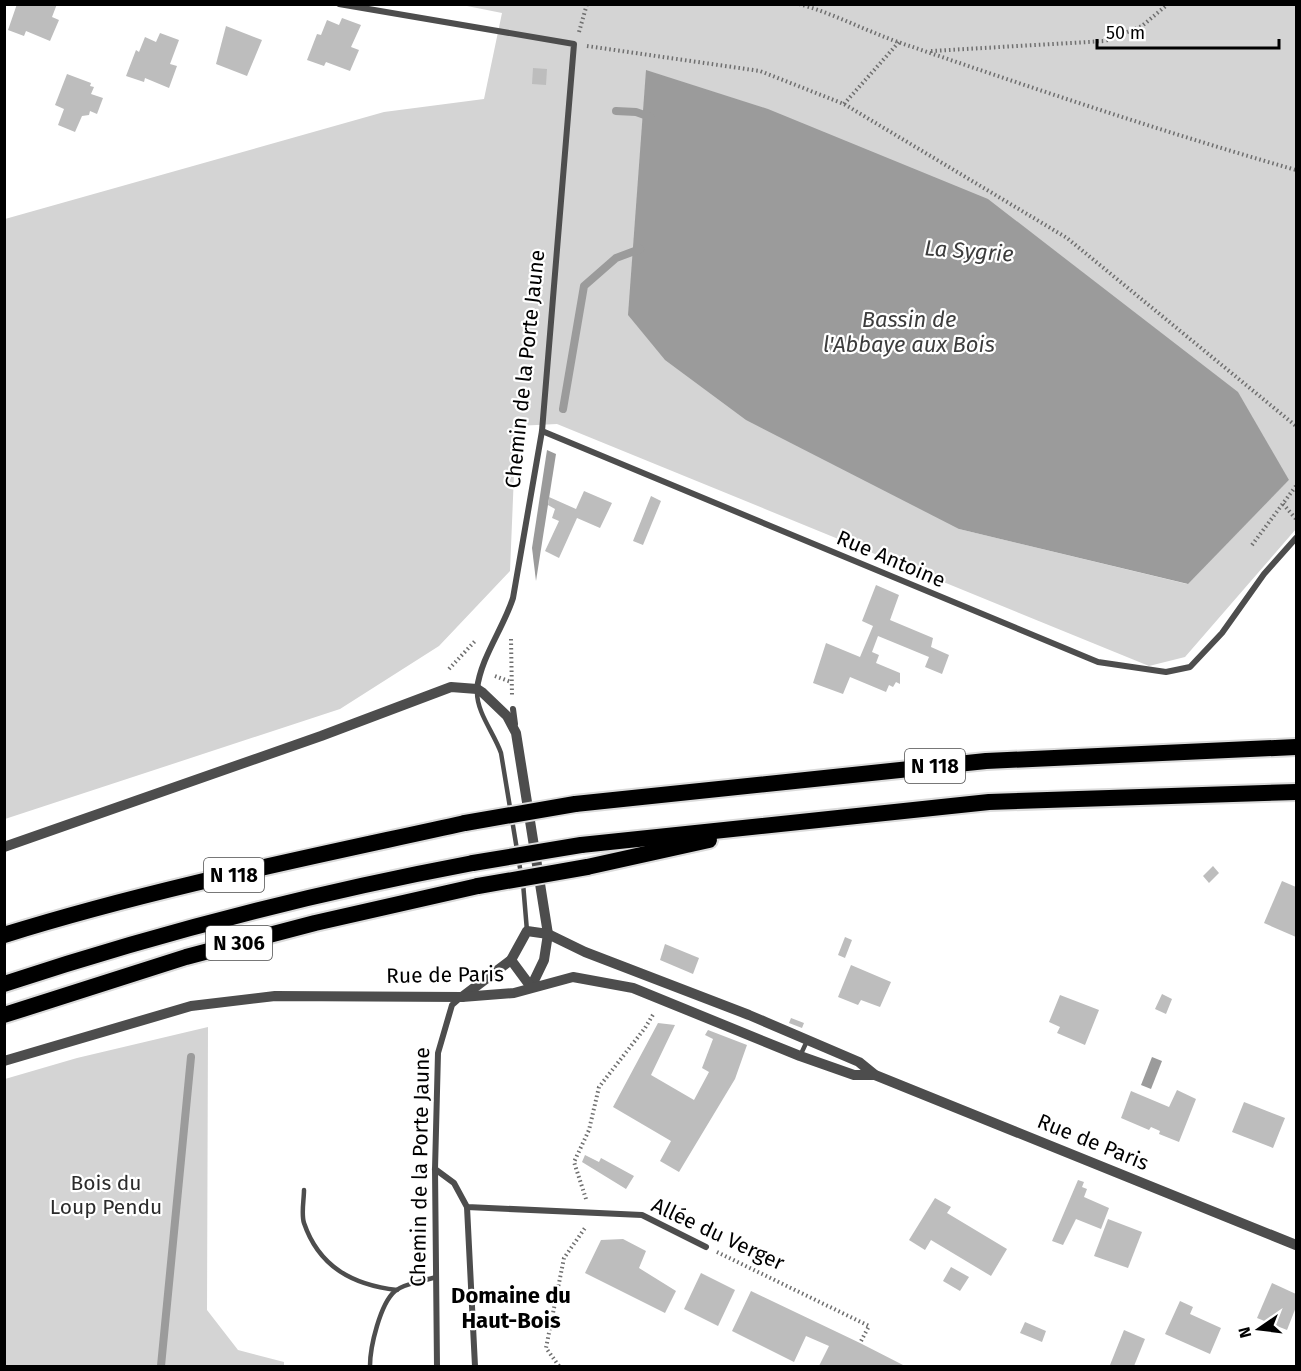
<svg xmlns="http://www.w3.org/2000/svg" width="1301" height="1371" font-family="'Fira Sans',sans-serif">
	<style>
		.green { fill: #d4d4d4; fill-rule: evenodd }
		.water { fill: #9b9b9b }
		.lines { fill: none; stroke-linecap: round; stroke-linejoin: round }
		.stream { stroke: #9b9b9b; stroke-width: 8 }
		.building { fill: #bdbdbd }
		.trunk-casing { stroke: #dbdbdb; stroke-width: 20 }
		.path { stroke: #6f6f6f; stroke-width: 4; stroke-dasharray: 1.5 3; stroke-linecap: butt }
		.service { stroke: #4d4d4d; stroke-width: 4.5 }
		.minor { stroke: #4d4d4d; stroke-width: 6 }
		.tertiary { stroke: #4d4d4d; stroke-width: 10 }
		.trunk { stroke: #000; stroke-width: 16 }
		.trunk-bridge-casing { stroke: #dbdbdb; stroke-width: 20; stroke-linecap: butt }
		.trunk-bridge { stroke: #000; stroke-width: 16 }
		.labels { text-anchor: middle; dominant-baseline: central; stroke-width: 4.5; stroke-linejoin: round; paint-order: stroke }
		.shield { fill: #fff; stroke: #4c4c4c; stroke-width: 1.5 }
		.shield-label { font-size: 20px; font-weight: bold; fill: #000 }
		.street-label { font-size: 21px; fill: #000; stroke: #fff }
		.park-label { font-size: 21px; fill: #2b2b2b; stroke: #fff }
		.water-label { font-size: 22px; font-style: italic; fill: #3c3c3c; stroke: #fff }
		.neighbourhood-label { font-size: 22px; font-weight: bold; fill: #000; stroke: #fff }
	</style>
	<rect width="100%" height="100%" fill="#fff"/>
	<!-- green -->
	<g class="green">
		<path d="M462 5H1296V529L1185 657 1149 666 557 424 516 426 510 571 439 646 340 709 5 819V219L384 112 484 99 502 13ZM1289 480 1187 584 959 529Z"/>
		<path d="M208 1027 207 1310 238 1350 284 1362V1366H5V1079L77 1058Z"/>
	</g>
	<!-- water -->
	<g class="water">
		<path d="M646 70 768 109 988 199 1238 392 1289 480 1188 584 959 529 746 420 665 360 628 315Z"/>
		<path d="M547 450 556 454 536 581 532 548Z"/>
		<path d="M1152 1057 1162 1061 1151 1089 1141 1085Z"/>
	</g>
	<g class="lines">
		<!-- stream -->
		<g class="stream">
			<path d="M616 111 636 112 650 117"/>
			<path d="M563 409 584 286 616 258 640 249"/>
			<path d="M161 1366 191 1057"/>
		</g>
	</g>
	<!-- building -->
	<g class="building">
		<path d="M17 4H57L52 17 59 20 50 41 26 31 24 36 8 30Z"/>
		<path d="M342 18 361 25 351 47 359 50 350 71 326 62 324 66 307 60 317 34 321 35 327 20 339 25Z"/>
		<path d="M226 26 262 40 247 76 216 64Z"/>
		<path d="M160 33 179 40 170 64 177 66 169 88 145 78 144 82 126 76 136 50 139 52 145 37 156 42Z"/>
		<path d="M533 68 547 69 546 85 532 84Z"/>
		<path d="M67 74 91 83 90 86 94 87 91 94 103 98 97 114 90 111 89 115 82 116 75 132 58 125 64 109 55 105Z"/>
		<path d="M584 491 612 503 600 528 577 518 559 558 545 551 559 521 552 518 555 509 548 505 549 497 576 509Z"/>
		<path d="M651 496 661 501 643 545 633 541Z"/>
		<path d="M876 585 899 595 890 620 933 638 931 647 949 655 942 674 925 667 929 657 878 636 872 652 879 655 876 663 900 673V684L896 682 893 687 889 685 886 692 850 677 843 694 813 683 826 643 860 657 873 626 862 621Z"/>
		<path d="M1213 866 1219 873 1209 883 1203 876Z"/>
		<path d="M1282 881 1296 887V937L1264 923Z"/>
		<path d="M845 937 852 940 845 958 838 955Z"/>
		<path d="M665 944 699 958 693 974 660 960Z"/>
		<path d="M851 965 891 982 880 1007 861 1000 858 1005 838 997Z"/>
		<path d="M1162 994 1172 999 1166 1014 1155 1009Z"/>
		<path d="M1060 995 1099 1010 1085 1045 1057 1033 1060 1027 1049 1022Z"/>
		<path d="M791 1018 804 1023 802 1028 789 1023Z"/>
		<path d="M658 1023 675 1025 651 1075 694 1100 709 1072 702 1068 713 1039 705 1035 708 1030 747 1045 735 1079 679 1172 660 1161 671 1141 613 1107Z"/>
		<path d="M1177 1090 1196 1099 1179 1142 1159 1134 1160 1131 1151 1127 1149 1130 1121 1118 1131 1091 1169 1107Z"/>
		<path d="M1244 1102 1285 1118 1273 1148 1232 1132Z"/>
		<path d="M585 1155 599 1162 601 1158 634 1176 626 1189 582 1162Z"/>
		<path d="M1078 1180 1084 1182 1082 1187 1087 1189 1084 1197 1109 1208 1101 1229 1076 1219 1063 1245 1052 1241Z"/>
		<path d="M935 1198 951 1207 947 1213 1007 1249 991 1276 931 1240 925 1250 909 1240Z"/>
		<path d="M1108 1219 1142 1232 1128 1268 1094 1256Z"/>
		<path d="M623 1239 646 1251 639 1268 676 1291 665 1313 585 1273 601 1240Z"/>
		<path d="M951 1267 969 1277 960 1291 943 1281Z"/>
		<path d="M701 1273 735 1290 718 1326 684 1309Z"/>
		<path d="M1272 1283 1296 1294V1307L1287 1330 1257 1318Z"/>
		<path d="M751 1291 860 1343 905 1366H819L829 1346 806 1336 794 1362 732 1331Z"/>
		<path d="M1180 1301 1193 1307 1190 1314 1221 1328 1210 1354 1165 1334Z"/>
		<path d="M1025 1322 1046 1331 1042 1342 1020 1333Z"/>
		<path d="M1124 1330 1145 1339 1134 1366 1110 1365Z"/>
	</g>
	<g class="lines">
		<!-- trunk casing -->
		<g class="trunk-casing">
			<g id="trunk">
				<path d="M575 804 986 761 1296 747"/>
				<path d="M581 845 989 802 1296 792"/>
				<path d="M587 867 709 840"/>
				<path d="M4 935C155 888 311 857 465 823"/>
				<path d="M4 984C158 933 314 893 473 863"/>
				<path d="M4 1015 186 957 315 923 478 886"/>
			</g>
		</g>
		<!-- path -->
		<g class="path">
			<path d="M799 4C835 14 866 31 901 43 1032 88 1163 132 1296 170"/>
			<path d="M579 32 587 4"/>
			<path d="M587 46 760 71 844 104 1067 238 1296 426"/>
			<path d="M931 51 1105 41 1142 26 1168 4"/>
			<path d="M844 104 899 42"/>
			<path d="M1283 504 1296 519"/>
			<path d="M1252 545 1296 486"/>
			<path d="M511 639 512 695"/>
			<path d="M449 669 476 640"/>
			<path d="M495 676 511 682"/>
			<path d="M586 1199 574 1162 589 1130 599 1087 645 1028 654 1013"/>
			<path d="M717 1252 869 1326 860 1343"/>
			<path d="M559 1366 546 1348 564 1258 585 1228"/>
		</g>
		<!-- service -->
		<g class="service">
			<path d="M477 692C477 713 494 733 501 753L521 874"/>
			<path d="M523 883 527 931"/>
			<path d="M800 1056 807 1041"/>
			<path d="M304 1190C304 1200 301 1214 304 1223 319 1267 353 1285 397 1290"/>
			<path d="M370 1366C370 1347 380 1304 395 1291 405 1283 424 1281 436 1277"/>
		</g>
		<!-- minor -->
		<g class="minor">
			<path d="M339 4 574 44 542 431 513 598C503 629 481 657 477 689"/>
			<path d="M542 431 1098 662 1166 672 1190 667 1222 633 1264 574 1296 538"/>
			<path d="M513 709 515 724"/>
			<path d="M435 1169 454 1183 467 1207 642 1215 706 1247"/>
			<path d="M467 1207 475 1366"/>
			<path d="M437 1366 435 1169 438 1053 452 1005 460 998"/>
		</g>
		<!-- tertiary -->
		<g class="tertiary">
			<path d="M4 847 321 736 451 687 477 689 483 693 507 716 516 733 548 934 544 960 531 987"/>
			<path d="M511 960 531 987"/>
			<path d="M462 997 511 960 527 931 548 934 585 952 749 1015 859 1062 875 1075 1296 1245"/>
			<path d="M4 1061 191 1006 275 996 462 997 514 993 573 977 633 988 800 1056 854 1075H875"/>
		</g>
		<!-- trunk -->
		<use href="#trunk" class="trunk"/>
		<!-- trunk-bridge casing -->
		<g class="trunk-bridge-casing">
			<g id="trunk-bridge">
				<path d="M465 823 575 804"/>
				<path d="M473 863 581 845"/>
				<path d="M478 886 587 867"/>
			</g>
		</g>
		<!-- trunk-bridge -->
		<use href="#trunk-bridge" class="trunk-bridge"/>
	</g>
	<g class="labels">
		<!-- shield labels -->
		<g class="shield">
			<rect x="905" y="749" width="60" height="34" rx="4.5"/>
			<rect x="204" y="858" width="60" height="34" rx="4.5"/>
			<rect x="206" y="926" width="66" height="34" rx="4.5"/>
		</g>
		<g class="shield-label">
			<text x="935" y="766">N 118</text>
			<text x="234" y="875">N 118</text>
			<text x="239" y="943">N 306</text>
		</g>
		<!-- street labels -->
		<g class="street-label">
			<text transform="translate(525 369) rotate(-84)">Chemin de la Porte Jaune</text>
			<text transform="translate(891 559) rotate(23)">Rue Antoine</text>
			<text transform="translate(445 975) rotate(-1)">Rue de Paris</text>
			<text transform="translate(1093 1142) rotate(22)">Rue de Paris</text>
			<text transform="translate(420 1167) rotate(-89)">Chemin de la Porte Jaune</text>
			<text transform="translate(718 1234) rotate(25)">Allée du Verger</text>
		</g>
		<!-- park labels -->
		<g class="park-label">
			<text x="106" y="1183">Bois du<tspan x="106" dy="24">Loup Pendu</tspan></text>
		</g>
		<!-- water labels -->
		<g class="water-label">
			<text transform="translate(969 251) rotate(4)">La Sygrie</text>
			<text x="909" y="319">Bassin de<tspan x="909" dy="25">l'Abbaye aux Bois</tspan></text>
		</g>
		<!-- neighbourhood labels -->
		<g class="neighbourhood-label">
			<text x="511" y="1295">Domaine du<tspan x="511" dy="25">Haut-Bois</tspan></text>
		</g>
	</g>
	<!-- border -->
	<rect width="1301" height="1371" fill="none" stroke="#000000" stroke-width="12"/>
	<!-- north arrow -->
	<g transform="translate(1259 1329) rotate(256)" stroke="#ffffff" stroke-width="4.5" paint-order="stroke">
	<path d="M0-4.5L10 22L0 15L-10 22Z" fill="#000000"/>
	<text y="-9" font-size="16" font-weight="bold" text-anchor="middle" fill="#000000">N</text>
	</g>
	<!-- scale -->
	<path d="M1097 39v9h182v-9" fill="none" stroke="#000000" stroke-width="3"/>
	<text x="1106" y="39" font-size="18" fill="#000000" stroke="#ffffff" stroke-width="4.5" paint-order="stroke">50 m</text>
</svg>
